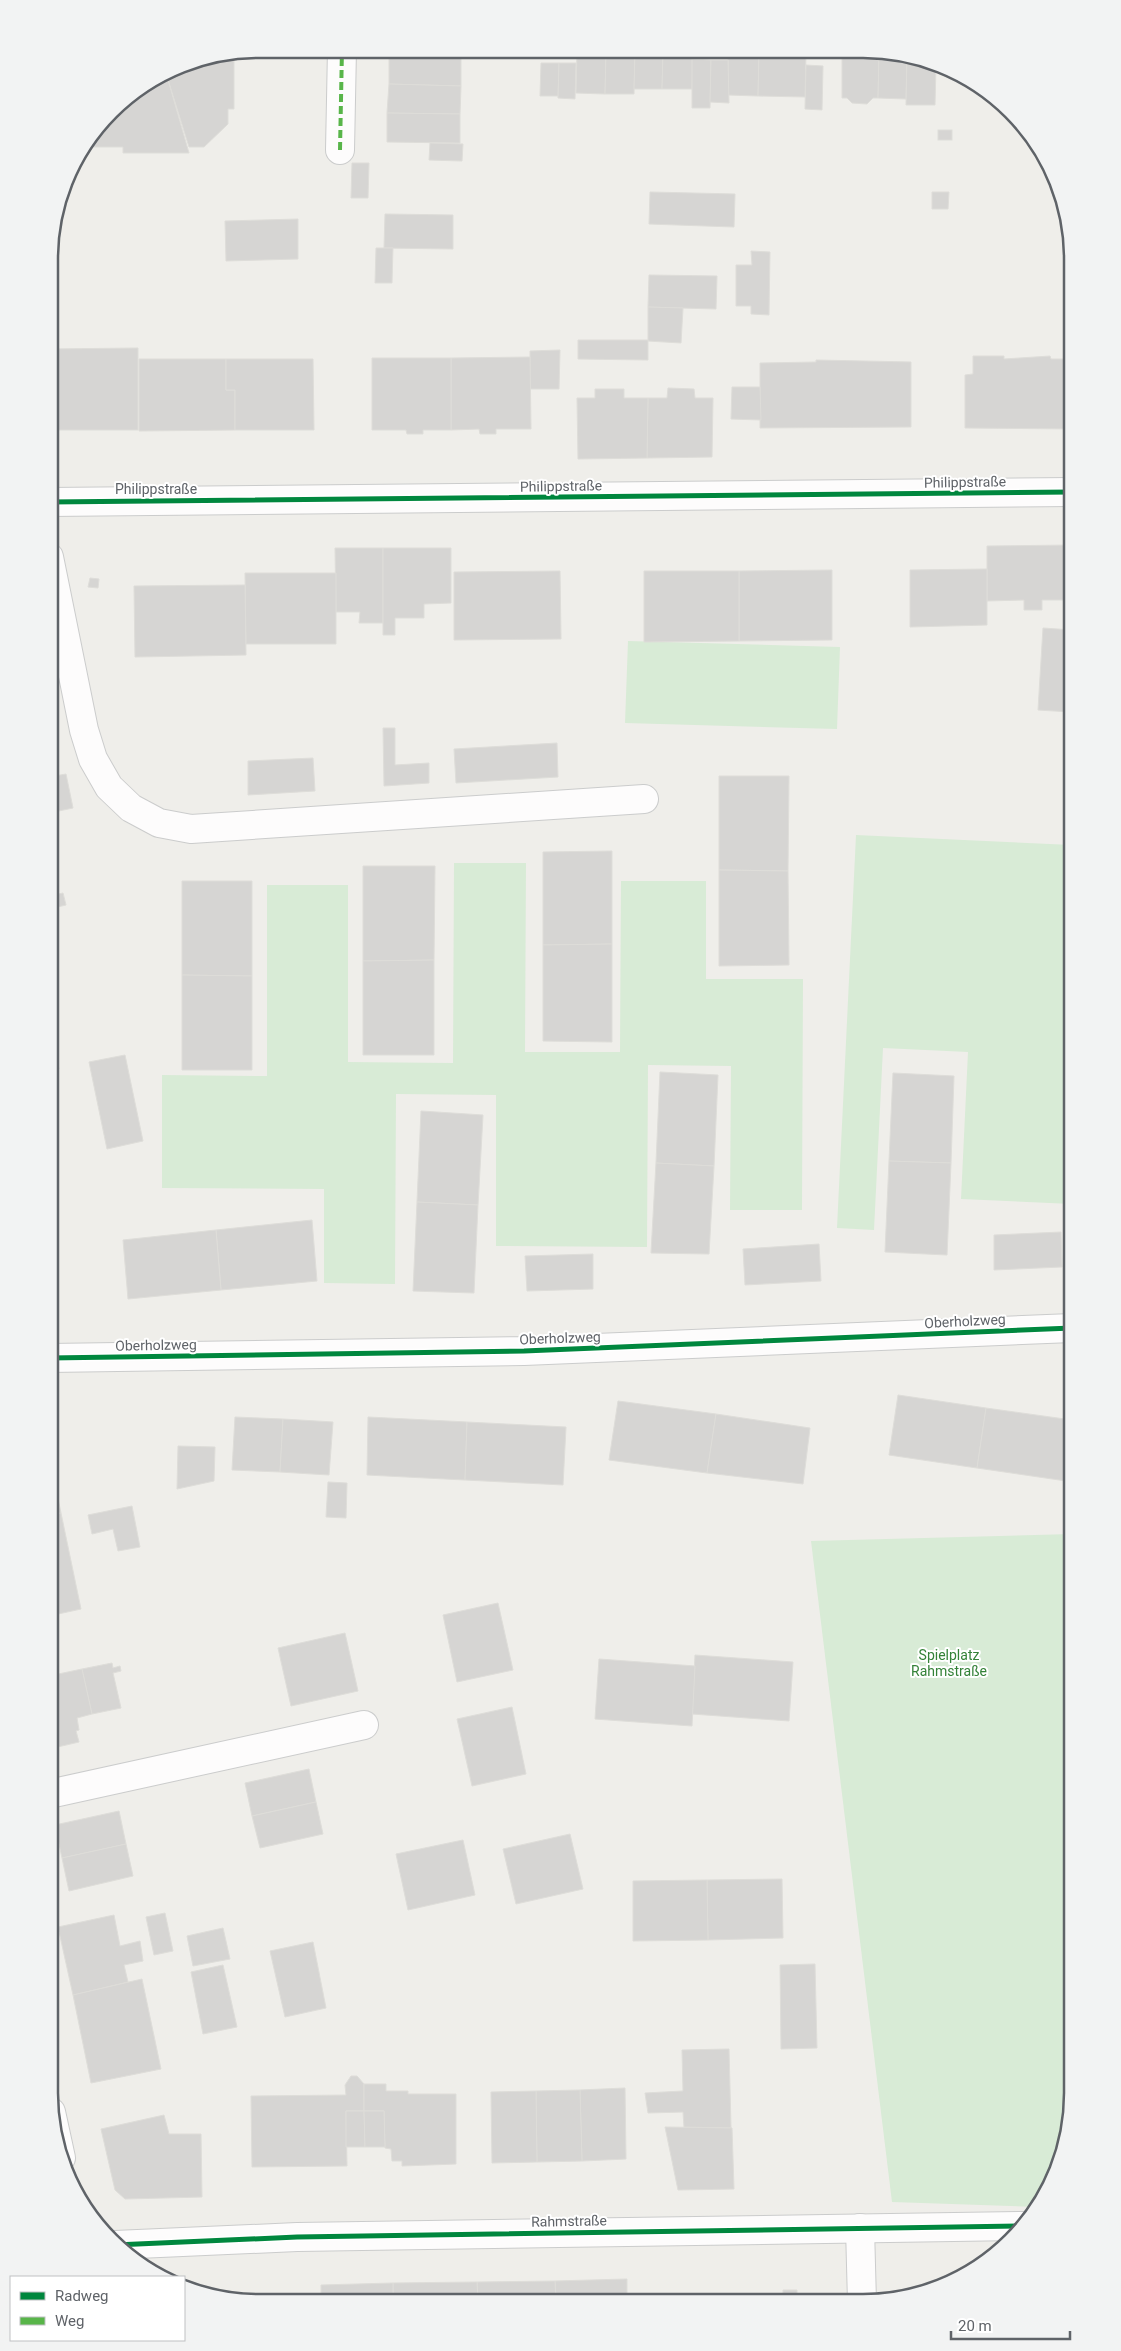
<svg xmlns="http://www.w3.org/2000/svg" width="1121" height="2351" font-family="Roboto,sans-serif">
	<style>
		.green { fill: #d8ebd6 }
		.building { fill: #d6d5d3; stroke: #deddd9 }
		.lines { fill: none; stroke-linecap: round; stroke-linejoin: round }
		.minor-casing { stroke: #cbcccc; stroke-width: 30 }
		.minor { stroke: #fdfcfc; stroke-width: 28 }
		.quiet { stroke: #58b549; stroke-width: 4; stroke-dasharray: 8 4; stroke-linecap: butt }
		.cycleway-casing { stroke: #fff; stroke-width: 8 }
		.cycleway { stroke: #00873e; stroke-width: 5 }
		.labels { text-anchor: middle; dominant-baseline: central; stroke-width: 4; stroke-linejoin: round; paint-order: stroke }
		.street-label { font-size: 14px; fill: #5f6368; stroke: #fff }
		.park-label { font-size: 14px; fill: #348238; stroke: #fff }
		.rim { fill: none; stroke: #5f6368; stroke-width: 2.5 }
	</style>
	<rect width="100%" height="100%" fill="#efeeea"/>
	<!-- green -->
	<g class="green">
		<path d="M628 641 840 647 837 729 625 723Z"/>
		<path d="M856 835 1072 845V1204L961 1199 968 1052 883 1048 874 1230 837 1228Z"/>
		<path d="M454 863H526L525 1052H620L621 881H706V979H803L802 1210H730L731 1066 648 1065 647 1247 496 1246V1095L396 1094 395 1284 324 1283V1189L162 1188V1075L267 1076V885H348V1062L453 1063Z"/>
		<path d="M1072 1534V2106L1056 2172 1037 2207 892 2202 811 1541Z"/>
	</g>
	<!-- building -->
	<g class="building">
		<path d="M444 50H489V57L444 56Z"/>
		<path d="M577 51H606L605 94 576 93Z"/>
		<path d="M606 51H635L634 94H605Z"/>
		<path d="M635 51H663L662 89H634Z"/>
		<path d="M663 51H693L692 89H662Z"/>
		<path d="M728 52H759L758 96 728 95Z"/>
		<path d="M759 52H806L805 97 758 96Z"/>
		<path d="M842 52 879 53 878 98H873L867 104 852 103 847 98H842Z"/>
		<path d="M879 53 907 54 906 99 878 98Z"/>
		<path d="M234 54V109H228V124L204 147H189L166 73 179 65Z"/>
		<path d="M907 54 936 64 935 105H906Z"/>
		<path d="M389 55 461 56V86L389 84Z"/>
		<path d="M692 59 711 60 710 108H692Z"/>
		<path d="M711 60H728L729 103 710 102Z"/>
		<path d="M541 63H559L558 96H540Z"/>
		<path d="M559 63H576L575 99 558 98Z"/>
		<path d="M806 65 823 66 822 110 805 109Z"/>
		<path d="M166 73 189 153H123V147H85L120 101 147 85H153L159 79 158 78H161Z"/>
		<path d="M389 84 461 86 460 114 387 113Z"/>
		<path d="M975 84 986 91H975Z"/>
		<path d="M387 113 460 114V143L387 142Z"/>
		<rect x="938" y="130" width="14" height="10"/>
		<path d="M430 143 463 144 462 161 429 160Z"/>
		<path d="M352 163H369L368 198H351Z"/>
		<path d="M650 192 735 194 734 227 649 224Z"/>
		<path d="M932 192H949L948 209H932Z"/>
		<path d="M385 214 453 215V249L384 248Z"/>
		<path d="M298 219V259L226 261 225 221Z"/>
		<path d="M376 248H393L392 283H375Z"/>
		<path d="M751 251 770 252 769 315 751 314V306H736V265H752Z"/>
		<path d="M649 275 717 276 716 309 648 307Z"/>
		<path d="M648 307 683 308 681 343 648 341Z"/>
		<path d="M578 340H648V360L578 359Z"/>
		<path d="M138 348V430H49V349Z"/>
		<path d="M560 350 559 389H530V351Z"/>
		<path d="M973 356H1004V359L1050 356 1051 359H1067L1066 357 1072 356V429L965 428V375L973 374Z"/>
		<path d="M530 357 531 429H496V434H480L479 429 451 430V358Z"/>
		<path d="M372 358H451V430H423V434H407L406 430H372Z"/>
		<path d="M139 359H226V390H235V430L139 431Z"/>
		<path d="M226 359H313L314 430H235V390H226Z"/>
		<path d="M816 360 911 362V427L760 428V363L816 362Z"/>
		<path d="M732 387H760L761 420 731 419Z"/>
		<path d="M668 388 694 389 695 398H713L712 457 647 458 648 398H667Z"/>
		<path d="M595 389H624V398H648L647 458 578 459 577 398H595Z"/>
		<path d="M1072 545V600H1042V610H1024V600L987 601V546Z"/>
		<path d="M335 548H383V623H359L360 612H336Z"/>
		<path d="M383 548H451V603L424 604V618H395V635H383Z"/>
		<path d="M987 569V625L910 627V570Z"/>
		<path d="M832 570V640L739 641V571Z"/>
		<path d="M560 571 561 639 454 640V572Z"/>
		<path d="M644 571H739V641L644 642Z"/>
		<path d="M245 573H336V644H246Z"/>
		<path d="M90 578 99 579 98 588 88 587Z"/>
		<path d="M245 585 246 655 135 657 134 586Z"/>
		<path d="M1043 628 1072 630 1071 712 1038 710Z"/>
		<path d="M383 728H395V765L429 763V783L384 786Z"/>
		<path d="M557 743 558 777 456 783 454 749Z"/>
		<path d="M313 758 315 791 248 795V761Z"/>
		<path d="M66 774 73 808 49 813V777Z"/>
		<path d="M719 776H789L788 871 719 870Z"/>
		<path d="M612 851V944L543 945V852Z"/>
		<path d="M363 866H435L434 960 363 961Z"/>
		<path d="M719 870 788 871 789 965 719 966Z"/>
		<path d="M182 881H252V976L182 975Z"/>
		<path d="M63 893 66 905 49 909V896Z"/>
		<path d="M612 944V1042L543 1041V945Z"/>
		<path d="M434 960V1055H363V961Z"/>
		<path d="M182 975 252 976V1070H182Z"/>
		<path d="M125 1055 143 1141 107 1149 89 1062Z"/>
		<path d="M57 1060 59 1069 49 1071V1062Z"/>
		<path d="M660 1072 718 1075 714 1166 656 1163Z"/>
		<path d="M893 1073 954 1076 951 1163 889 1161Z"/>
		<path d="M421 1111 483 1115 478 1205 417 1202Z"/>
		<path d="M889 1161 951 1163 947 1255 885 1252Z"/>
		<path d="M656 1163 714 1166 709 1254 651 1253Z"/>
		<path d="M417 1202 478 1205 474 1293 413 1291Z"/>
		<path d="M312 1220 317 1281 221 1290 216 1230Z"/>
		<path d="M216 1230 221 1290 128 1299 123 1240Z"/>
		<path d="M1061 1232 1062 1267 994 1270V1235Z"/>
		<path d="M819 1244 821 1281 745 1285 743 1249Z"/>
		<path d="M593 1254V1289L527 1291 525 1256Z"/>
		<path d="M898 1395 986 1408 977 1468 889 1455Z"/>
		<path d="M618 1401 716 1414 707 1473 609 1460Z"/>
		<path d="M986 1408 1072 1420V1442L1066 1481 977 1468Z"/>
		<path d="M716 1414 810 1428 803 1484 707 1473Z"/>
		<path d="M235 1417 283 1419 280 1472 232 1470Z"/>
		<path d="M368 1417 467 1422 465 1480 367 1475Z"/>
		<path d="M283 1419 333 1422 329 1475 280 1472Z"/>
		<path d="M467 1422 566 1427 563 1485 465 1480Z"/>
		<path d="M178 1446 215 1447 214 1481 177 1489Z"/>
		<path d="M49 1455 61 1513 49 1515Z"/>
		<path d="M328 1482 347 1483 346 1518 326 1517Z"/>
		<path d="M132 1506 140 1547 118 1551 113 1529 92 1534 88 1515Z"/>
		<path d="M61 1513 81 1609 49 1616V1515Z"/>
		<path d="M498 1603 513 1670 457 1682 443 1615Z"/>
		<path d="M345 1633 358 1691 291 1706 278 1648Z"/>
		<path d="M695 1655 793 1662 789 1721 692 1714Z"/>
		<path d="M599 1659 695 1666 692 1726 595 1719Z"/>
		<path d="M112 1663 113 1668 120 1666 121 1671 113 1673 121 1708 92 1714 82 1669Z"/>
		<path d="M82 1669 92 1714 77 1718 79 1730 76 1731 79 1742 49 1749V1676Z"/>
		<path d="M512 1707 526 1774 472 1786 457 1719Z"/>
		<path d="M309 1769 316 1802 252 1816 245 1783Z"/>
		<path d="M316 1802 323 1834 260 1848 252 1816Z"/>
		<path d="M119 1811 126 1844 62 1858 55 1825Z"/>
		<path d="M570 1834 583 1889 516 1904 503 1849Z"/>
		<path d="M463 1840 475 1895 408 1910 396 1854Z"/>
		<path d="M126 1844 133 1876 69 1891 62 1858Z"/>
		<path d="M782 1879 783 1938 708 1940 707 1880Z"/>
		<path d="M707 1880 708 1940 633 1941V1881Z"/>
		<path d="M165 1913 173 1951 154 1955 146 1917Z"/>
		<path d="M114 1915 120 1946 140 1941 143 1961 124 1965 128 1982 73 1995 58 1927Z"/>
		<path d="M223 1928 230 1959 193 1966 187 1936Z"/>
		<path d="M313 1942 326 2008 285 2017 270 1951Z"/>
		<path d="M815 1964 817 2048 781 2049 780 1965Z"/>
		<path d="M223 1965 237 2027 203 2034 191 1972Z"/>
		<path d="M142 1979 161 2069 91 2083 73 1995Z"/>
		<path d="M729 2049 731 2128 684 2127 683 2112 648 2113 645 2093 683 2091 682 2050Z"/>
		<path d="M351 2076H357L364 2084V2111H346L347 2166 252 2167 251 2096 346 2095 345 2085Z"/>
		<path d="M364 2084H386V2091H408V2094H456V2164L402 2166V2161H392L391 2149 385 2148 384 2111H364Z"/>
		<path d="M625 2088 626 2159 582 2161 580 2090Z"/>
		<path d="M580 2090 582 2161 537 2162 536 2091Z"/>
		<path d="M536 2091 537 2162 492 2163 491 2092Z"/>
		<path d="M346 2111H364L365 2147H346Z"/>
		<path d="M364 2111H384L385 2147H365Z"/>
		<path d="M164 2115 169 2134H201L202 2197 125 2199 115 2190 101 2129Z"/>
		<path d="M665 2127 732 2128 734 2189 678 2190Z"/>
		<path d="M627 2279V2301L556 2300 555 2281Z"/>
		<path d="M555 2281 556 2300H478L477 2282Z"/>
		<path d="M477 2282 478 2300 393 2299V2283Z"/>
		<path d="M393 2283V2299H321V2285Z"/>
		<path d="M783 2290H797V2302H741V2296L783 2295Z"/>
	</g>
	<g class="lines">
		<!-- minor casing -->
		<g class="minor-casing">
			<g id="minor">
				<path d="M340 150 342 49"/>
				<path d="M49 502 1072 492"/>
				<path d="M49 557 84 730 93 759 109 787 131 808 159 823 191 829 644 799"/>
				<path d="M49 1358 524 1351 1072 1328"/>
				<path d="M49 1794 364 1725"/>
				<path d="M51 2112 61 2158"/>
				<path d="M860 2228 862 2302"/>
				<path d="M115 2245 297 2237 1023 2226"/>
			</g>
		</g>
		<!-- minor -->
		<use href="#minor" class="minor"/>
		<!-- quiet -->
		<path class="quiet" d="M340 150 342 49"/>
		<!-- cycleway casing -->
		<g class="cycleway-casing">
			<g id="cycleway">
				<path d="M49 502 1072 492"/>
				<path d="M49 1358 524 1351 1072 1328"/>
				<path d="M115 2245 297 2237 1023 2226"/>
			</g>
		</g>
		<!-- cycleway -->
		<use href="#cycleway" class="cycleway"/>
	</g>
	<g class="labels">
		<!-- street labels -->
		<g class="street-label">
			<text transform="translate(965 482) rotate(-1)">Philippstraße</text>
			<text transform="translate(561 486) rotate(-1)">Philippstraße</text>
			<text x="156" y="489">Philippstraße</text>
			<text transform="translate(965 1321) rotate(-3)">Oberholzweg</text>
			<text transform="translate(560 1338) rotate(-2)">Oberholzweg</text>
			<text transform="translate(156 1345) rotate(-1)">Oberholzweg</text>
			<text transform="translate(569 2221) rotate(-1)">Rahmstraße</text>
		</g>
		<!-- park labels -->
		<g class="park-label">
			<text x="949" y="1655">Spielplatz<tspan x="949" dy="16">Rahmstraße</tspan></text>
		</g>
	</g>
	<!-- crop -->
	<path d="M0 0H1121V2351H0ZM259 58H863A201 201 0 0 1 1064 259V2093A201 201 0 0 1 863 2294H259A201 201 0 0 1 58 2093V259A201 201 0 0 1 259 58Z" fill="#f2f3f3" fill-rule="evenodd"/>
	<path class="rim" d="M259 58H863A201 201 0 0 1 1064 259V2093A201 201 0 0 1 863 2294H259A201 201 0 0 1 58 2093V259A201 201 0 0 1 259 58Z"/>
	<!-- legend -->
	<rect x="10" y="2276" width="175" height="65" fill="#ffffff" stroke="#bfc1c3"/>
	<rect x="20" y="2292" width="25" height="8" fill="#00873e" stroke="#bfc1c3"/>
	<text x="55" y="2301" font-size="15" fill="#5f6368">Radweg</text>
	<rect x="20" y="2317" width="25" height="8" fill="#58b549" stroke="#bfc1c3"/>
	<text x="55" y="2326" font-size="15" fill="#5f6368">Weg</text>
	<!-- scale -->
	<path d="M951 2331v8h119v-8" fill="none" stroke="#5f6368" stroke-width="2.5"/>
	<text x="958" y="2331" font-size="15" fill="#5f6368" stroke="#ffffff" stroke-width="4" paint-order="stroke">20 m</text>
</svg>
